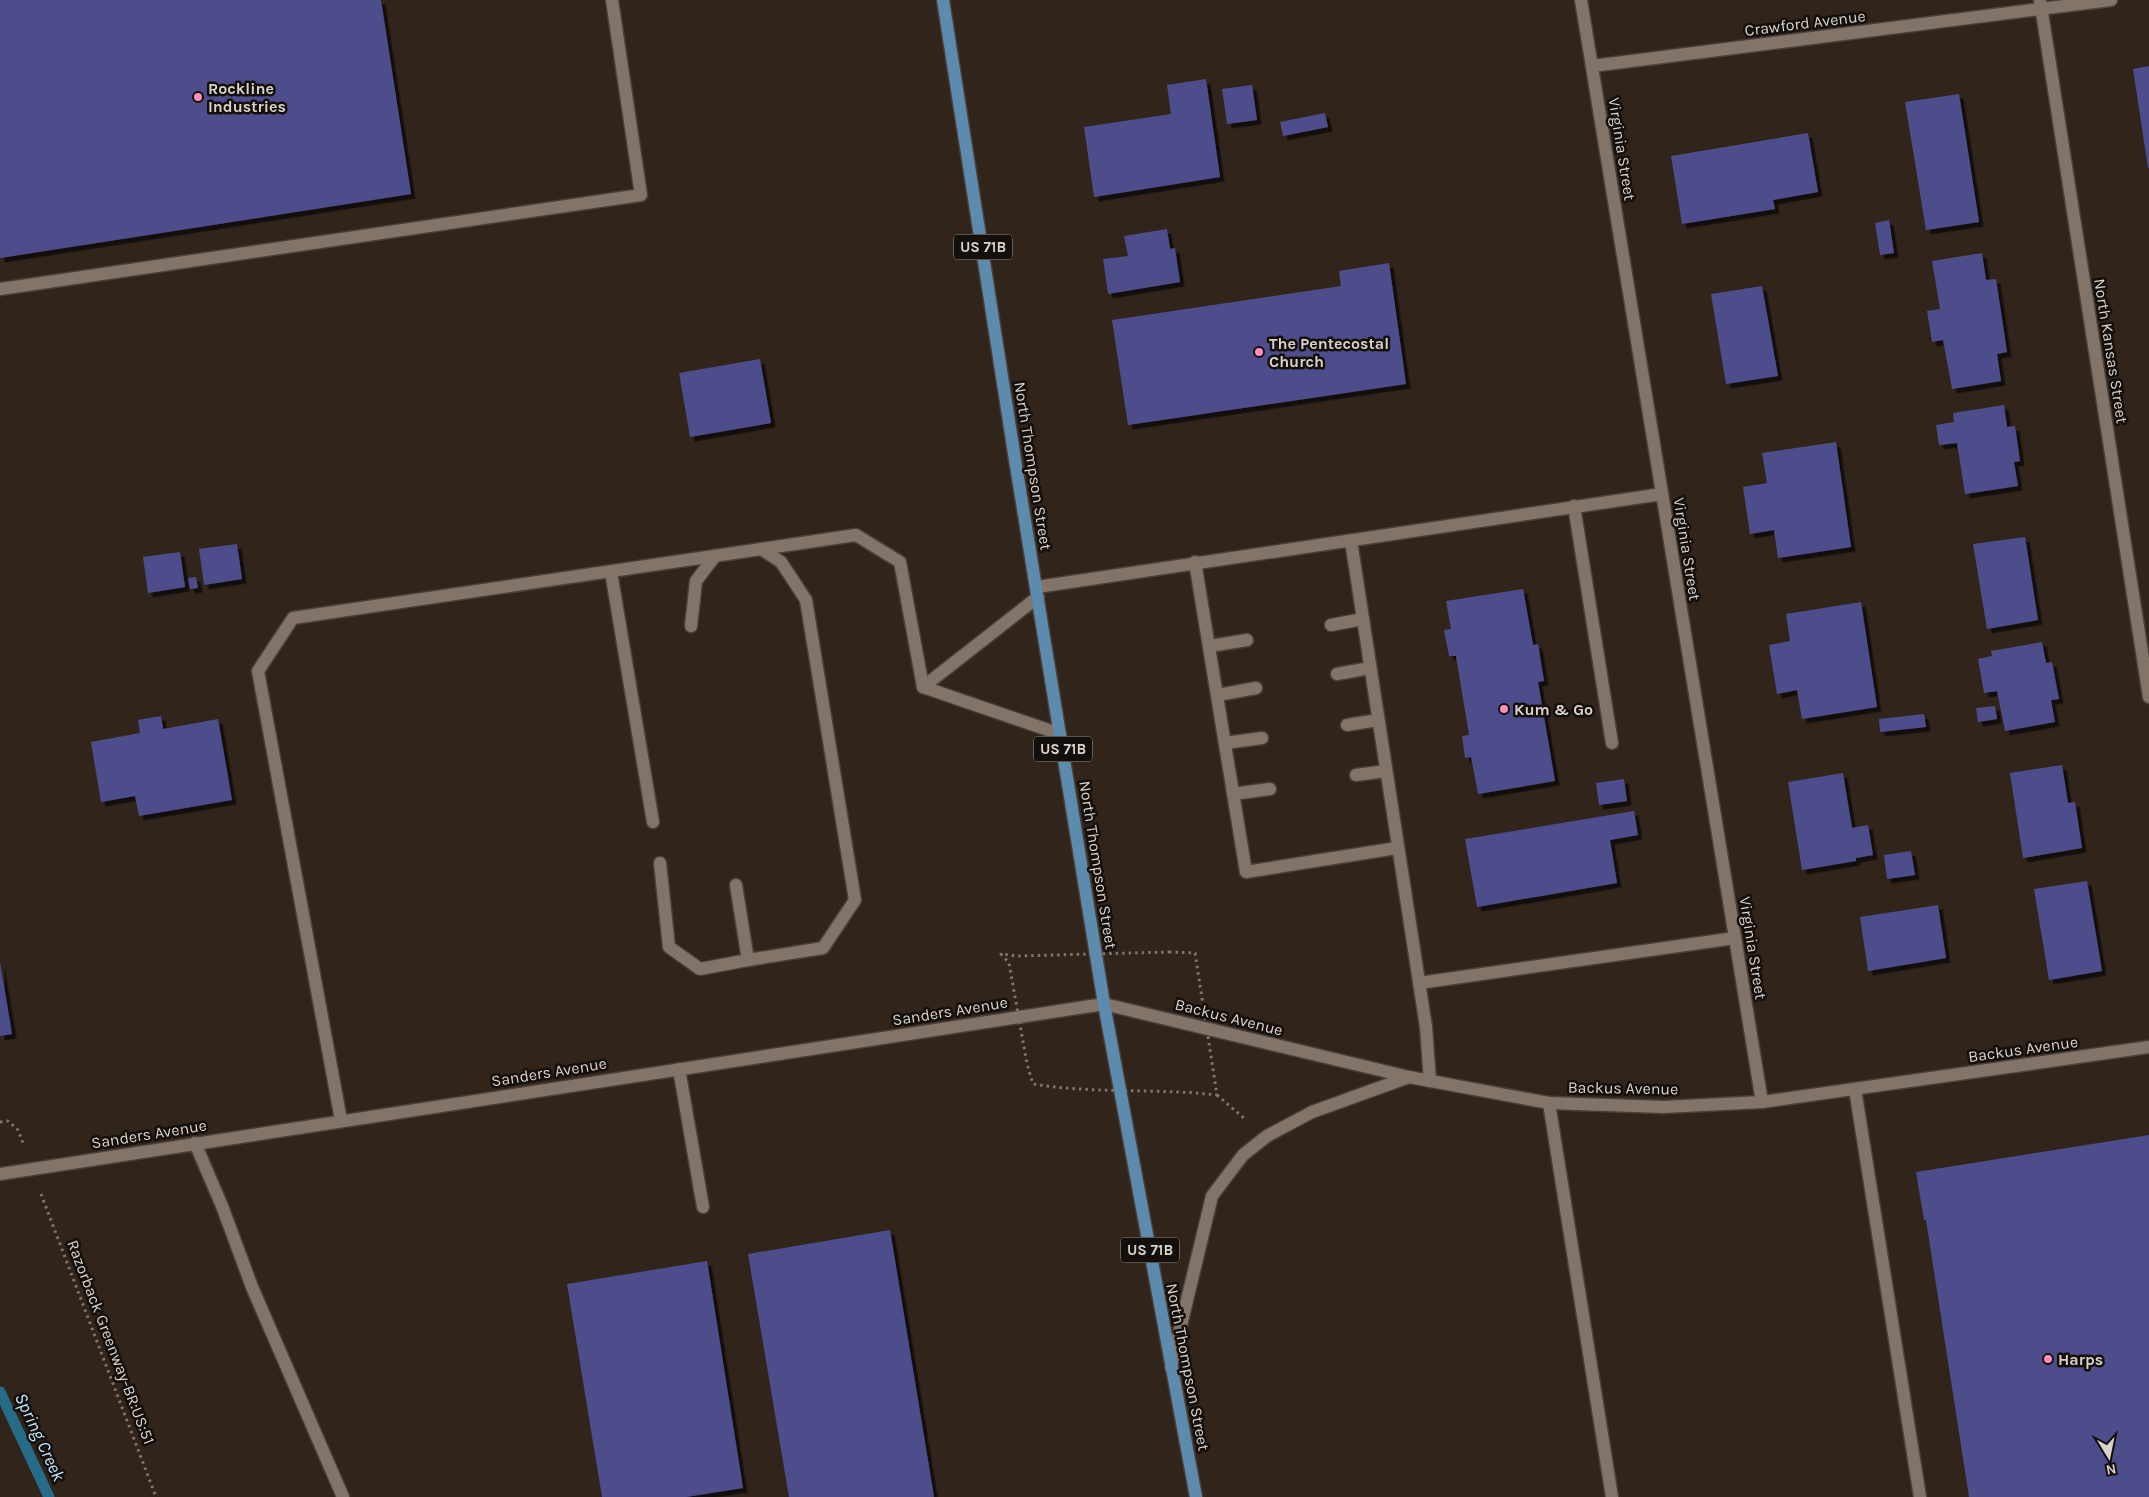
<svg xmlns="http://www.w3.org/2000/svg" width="2149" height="1497" font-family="Karla,sans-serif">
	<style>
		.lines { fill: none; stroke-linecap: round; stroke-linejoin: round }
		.stream { stroke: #266c87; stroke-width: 11 }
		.building { fill: #4d4e8c; filter: url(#shadow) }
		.service-casing { stroke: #4a4039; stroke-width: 15 }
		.minor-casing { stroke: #4a4039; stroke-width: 15 }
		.tertiary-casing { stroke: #4a4039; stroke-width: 15 }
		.primary-casing { stroke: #4a4039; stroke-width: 15 }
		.path { stroke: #7f756e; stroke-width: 3; stroke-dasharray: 2.5 4; stroke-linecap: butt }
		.service { stroke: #827469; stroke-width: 12 }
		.minor { stroke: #827469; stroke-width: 12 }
		.tertiary { stroke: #827469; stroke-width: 12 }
		.primary { stroke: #5d8bad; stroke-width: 12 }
		.poi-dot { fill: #ff8eba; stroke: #140f0b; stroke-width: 2 }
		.labels { text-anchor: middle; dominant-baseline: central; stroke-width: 5; stroke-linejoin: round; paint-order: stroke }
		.shield { fill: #140f0b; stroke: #9f9892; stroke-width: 1 }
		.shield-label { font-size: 15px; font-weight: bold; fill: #dad2cc }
		.street-label { font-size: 16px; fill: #dad2cc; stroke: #140f0b }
		.poi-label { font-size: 16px; font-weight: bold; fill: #dad2cc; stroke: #140f0b; text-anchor: start }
		.water-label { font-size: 18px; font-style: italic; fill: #bce7fc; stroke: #140f0b }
	</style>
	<defs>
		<filter id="shadow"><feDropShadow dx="4.5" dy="4.5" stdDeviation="0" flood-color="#0009"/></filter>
	</defs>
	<rect width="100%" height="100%" fill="#30241b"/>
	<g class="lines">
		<!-- stream -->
		<path class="stream" d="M0 1392 49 1497"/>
	</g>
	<!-- building -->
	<g class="building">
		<path d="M0 0H381L411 194 0 258Z"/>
		<path d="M2149 66V168H2148L2133 69Z"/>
		<path d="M1206 79 1220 177 1094 197 1084 127 1171 114 1167 85Z"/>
		<path d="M1252 85 1257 120 1227 124 1222 89Z"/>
		<path d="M1959 94 1979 222 1926 230 1905 102Z"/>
		<path d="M1325 113 1328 127 1283 136 1280 122Z"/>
		<path d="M1808 133 1818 192 1773 200 1775 209 1682 224 1671 156Z"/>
		<path d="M1889 220 1894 253 1880 255 1875 223Z"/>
		<path d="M1167 229 1170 249 1175 248 1180 282 1108 294 1103 259 1128 256 1124 236Z"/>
		<path d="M1982 253 1986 280 1996 279 2007 352 1997 354 2001 381 1952 389 1943 340 1932 342 1927 311 1940 309 1932 261Z"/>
		<path d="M1389 263 1406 384 1128 425 1112 320 1341 286 1339 271Z"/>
		<path d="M1762 286 1778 376 1726 384 1711 294Z"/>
		<path d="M760 359 771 423 690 437 679 373Z"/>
		<path d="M2004 405 2007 427 2015 426 2020 461 2014 462 2018 486 1965 494 1957 443 1939 445 1936 425 1954 422 1953 413Z"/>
		<path d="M1836 442 1851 547 1778 558 1774 530 1750 534 1743 487 1767 483 1762 453Z"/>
		<path d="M2025 537 2038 620 1987 629 1973 544Z"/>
		<path d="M237 544 242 579 204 585 199 549Z"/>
		<path d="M180 552 185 587 148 593 143 557Z"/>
		<path d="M196 577 198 588 190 589 188 578Z"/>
		<path d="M1523 589 1533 645 1538 644 1544 681 1538 682 1555 781 1478 794 1471 757 1465 758 1462 736 1469 735 1456 656H1449L1444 630 1451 629 1446 601Z"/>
		<path d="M1861 602 1877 707 1802 719 1797 690 1777 694 1769 645 1790 641 1786 614Z"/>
		<path d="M2042 642 2046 663 2052 662 2059 699 2051 700 2055 722 2005 731 1997 691 1984 693 1978 659 1992 656 1991 651Z"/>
		<path d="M1995 706 1997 719 1978 722 1976 708Z"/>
		<path d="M1924 714 1926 727 1880 732 1879 719Z"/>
		<path d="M161 716 163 729 218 719 232 800 139 816 135 796 101 802 91 742 140 733 138 720Z"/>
		<path d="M2062 765 2068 803 2075 802 2082 848 2023 858 2010 773Z"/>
		<path d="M1843 773 1852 828 1868 825 1873 855 1856 858V861L1802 870 1788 782Z"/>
		<path d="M1624 779 1627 801 1599 805 1596 783Z"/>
		<path d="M1634 811 1638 835 1610 840 1617 883 1477 907 1465 839Z"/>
		<path d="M1911 851 1915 875 1887 879 1884 855Z"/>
		<path d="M2087 881 2102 971 2049 980 2034 889Z"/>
		<path d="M1938 905 1946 958 1868 971 1860 917Z"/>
		<path d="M0 962 12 1034 0 1036Z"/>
		<path d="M2149 1135V1497H1969L1926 1220H1924L1916 1172Z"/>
		<path d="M890 1230 934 1497H789L748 1254Z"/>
		<path d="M707 1261 743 1488 686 1497H602L567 1284Z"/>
	</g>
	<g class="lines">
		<!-- service casing -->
		<g class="service-casing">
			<g id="service">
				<path d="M0 289 641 195 612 0"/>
				<path d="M1574 506 1612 743"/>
				<path d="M1351 541 1426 1027 1430 1081"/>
				<path d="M1195 562 1246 872 1397 848"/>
				<path d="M611 572 653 822"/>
				<path d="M1037 587 1662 494"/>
				<path d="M1331 625 1363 619"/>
				<path d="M691 626 696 581 715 556"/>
				<path d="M1210 646 1247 640"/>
				<path d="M1337 674 1370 668"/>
				<path d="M923 687 1038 597"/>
				<path d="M923 687 1060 734"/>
				<path d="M1218 695 1256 688"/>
				<path d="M1347 725 1378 720"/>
				<path d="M1225 743 1262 738"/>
				<path d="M1356 775 1386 771"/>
				<path d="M1233 794 1270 789"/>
				<path d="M660 863 669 947 700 969 748 960 736 885"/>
				<path d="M748 960 823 948 855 900 806 600 781 562 761 549"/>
				<path d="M1419 983 1735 938"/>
				<path d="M1855 1089 1920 1497"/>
				<path d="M1549 1103 1612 1497"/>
				<path d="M341 1120 258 671 293 618 856 535 900 562 923 687"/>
				<path d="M195 1143 222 1206 252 1287 343 1497"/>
			</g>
		</g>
		<!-- minor casing -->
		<g class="minor-casing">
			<g id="minor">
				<path d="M1581 0 1762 1102"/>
				<path d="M2040 0 2149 697"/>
				<path d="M1592 66 2111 0"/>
				<path d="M679 1069 703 1207"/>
				<path d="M0 1174 1104 1004"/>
			</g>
		</g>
		<!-- tertiary casing -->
		<g class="tertiary-casing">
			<g id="tertiary">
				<path d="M1104 1004 1409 1077 1549 1103 1664 1107 1762 1102 2149 1047"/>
				<path d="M1171 1367 1212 1196 1243 1155 1267 1136 1312 1112 1409 1077"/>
			</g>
		</g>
		<!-- primary casing -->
		<g class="primary-casing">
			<path id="primary" d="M943 0 1016 466 1104 1004 1196 1497"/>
		</g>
		<!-- path -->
		<g class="path">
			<path d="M1169 952 1195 953 1217 1095C1156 1088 1094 1094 1033 1084L1027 1064 1009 963 1001 954 1017 956Z"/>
			<path d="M1217 1095 1245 1119"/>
			<path d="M0 1122 8 1121 18 1130 23 1143"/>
			<path d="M41 1194 156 1497"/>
		</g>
		<!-- service -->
		<use href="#service" class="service"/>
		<!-- minor -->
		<use href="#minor" class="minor"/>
		<!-- tertiary -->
		<use href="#tertiary" class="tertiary"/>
		<!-- primary -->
		<use href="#primary" class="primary"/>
	</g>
	<!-- markers -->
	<g class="poi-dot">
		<circle cx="198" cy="97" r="5"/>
		<circle cx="1259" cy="352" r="5"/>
		<circle cx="1504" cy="709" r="5"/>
		<circle cx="2048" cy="1359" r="5"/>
	</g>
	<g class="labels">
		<!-- shield labels -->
		<g class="shield">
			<rect x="954" y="234.5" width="58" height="25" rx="4"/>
			<rect x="1034" y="736.5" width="58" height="25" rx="4"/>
			<rect x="1121" y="1237.5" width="58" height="25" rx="4"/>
		</g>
		<g class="shield-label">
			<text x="983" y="247">US 71B</text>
			<text x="1063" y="749">US 71B</text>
			<text x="1150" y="1250">US 71B</text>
		</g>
		<!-- street labels -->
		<g class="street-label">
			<text transform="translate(1805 23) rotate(-7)">Crawford Avenue</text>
			<text transform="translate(1622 149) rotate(81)">Virginia Street</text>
			<text transform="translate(2111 351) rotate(81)">North Kansas Street</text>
			<text transform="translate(1033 466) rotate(81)">North Thompson Street</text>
			<text transform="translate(1687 549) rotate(81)">Virginia Street</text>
			<text transform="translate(1098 865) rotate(81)">North Thompson Street</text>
			<text transform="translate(1753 948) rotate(81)">Virginia Street</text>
			<text transform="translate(950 1011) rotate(-9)">Sanders Avenue</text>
			<text transform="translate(1229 1017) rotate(14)">Backus Avenue</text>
			<text transform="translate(2023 1049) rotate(-8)">Backus Avenue</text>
			<text transform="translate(549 1072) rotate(-9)">Sanders Avenue</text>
			<text transform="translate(1623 1088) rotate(1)">Backus Avenue</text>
			<text transform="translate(149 1134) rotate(-9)">Sanders Avenue</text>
			<text transform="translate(111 1342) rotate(69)">Razorback Greenway-BR:US:51</text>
			<text transform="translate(1188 1367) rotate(79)">North Thompson Street</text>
		</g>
		<!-- poi labels -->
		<g class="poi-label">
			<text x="208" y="88">Rockline<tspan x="208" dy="18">Industries</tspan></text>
			<text x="1269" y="343">The Pentecostal<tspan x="1269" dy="18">Church</tspan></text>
			<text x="1514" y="709">Kum &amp; Go</text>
			<text x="2058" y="1359">Harps</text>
		</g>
		<!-- water labels -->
		<g class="water-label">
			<text transform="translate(40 1437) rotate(65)">Spring Creek</text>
		</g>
	</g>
	<!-- north arrow -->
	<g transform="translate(2109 1457) rotate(170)" stroke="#140f0b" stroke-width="4" paint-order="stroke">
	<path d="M0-4L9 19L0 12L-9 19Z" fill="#dad2cc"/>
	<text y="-8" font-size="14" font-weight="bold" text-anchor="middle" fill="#dad2cc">N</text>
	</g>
</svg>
